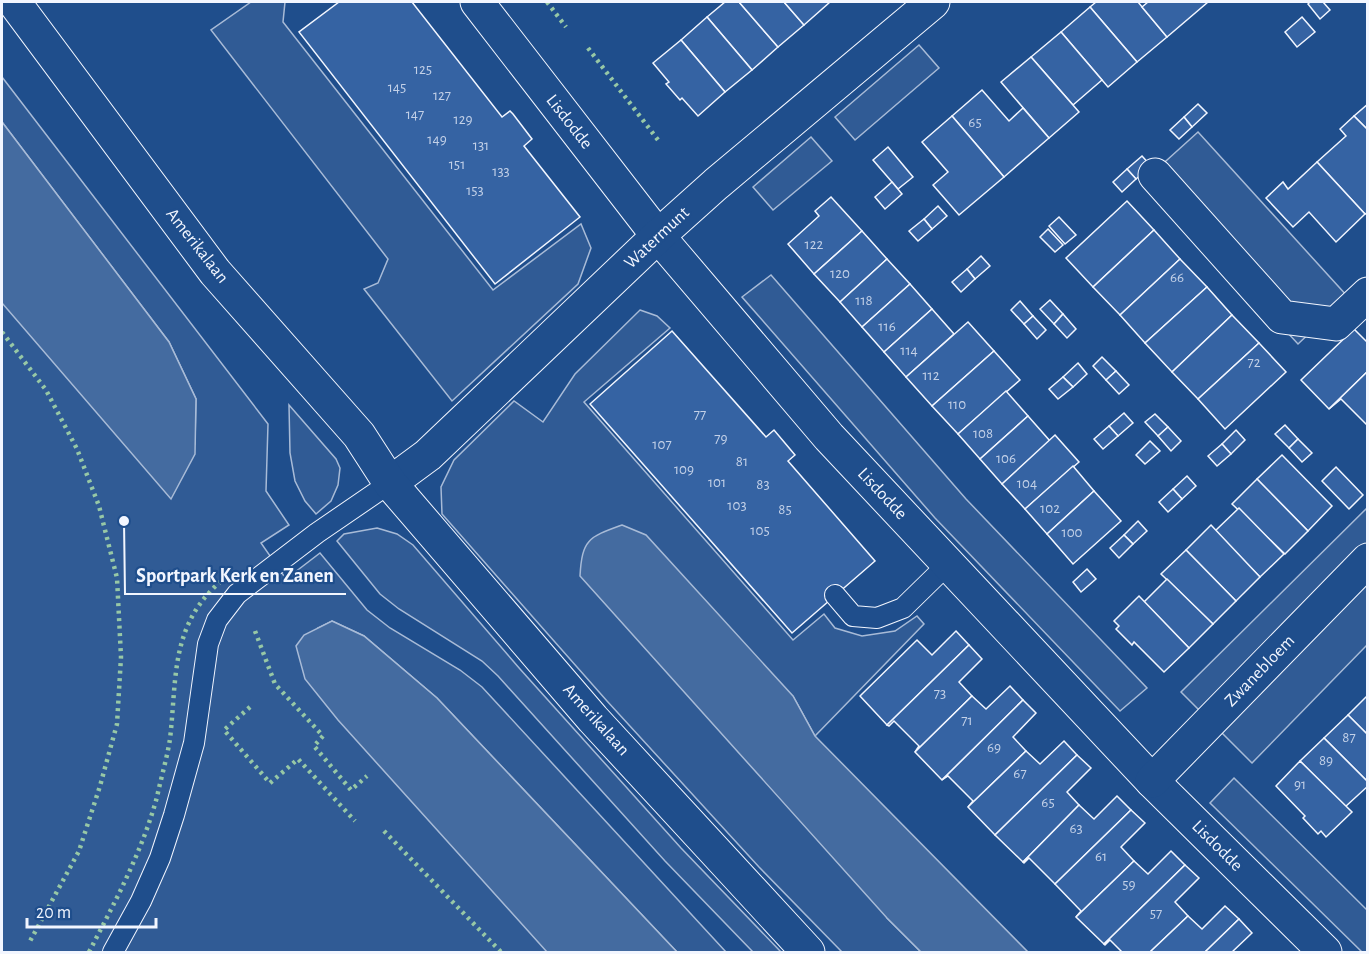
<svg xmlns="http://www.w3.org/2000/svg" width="1369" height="954" font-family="'Alegreya Sans',sans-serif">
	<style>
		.built { fill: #305b95; stroke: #a8bbd7; stroke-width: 1.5 }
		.water { fill: #446ba0; stroke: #a8bbd7; stroke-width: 1.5 }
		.building { fill: #3563a3; stroke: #f2f6ff; stroke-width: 1.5 }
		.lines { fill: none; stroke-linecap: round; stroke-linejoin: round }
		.service-casing { stroke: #f2f6ff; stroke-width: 22 }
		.minor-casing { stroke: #f2f6ff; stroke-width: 35 }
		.tertiary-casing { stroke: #f2f6ff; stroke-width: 35 }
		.service { stroke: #1f4e8c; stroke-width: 20 }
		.minor { stroke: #1f4e8c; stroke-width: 33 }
		.tertiary { stroke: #1f4e8c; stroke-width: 33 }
		.hedge { stroke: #97c8a6; stroke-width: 4.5; stroke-dasharray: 3 4.5; stroke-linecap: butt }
		.labels { text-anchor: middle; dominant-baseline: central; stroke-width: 4.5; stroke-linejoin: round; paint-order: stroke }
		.number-label { font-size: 15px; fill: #c3d1e8 }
		.street-label { font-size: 18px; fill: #f2f6ff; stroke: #1f4e8c }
		.leader { fill: none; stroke: #f2f6ff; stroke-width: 2 }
		.callout-dot { fill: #f2f6ff; stroke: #1f4e8c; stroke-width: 2 }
		.callout-label { font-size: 20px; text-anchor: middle; font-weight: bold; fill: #f2f6ff; stroke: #1f4e8c; stroke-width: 4.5; stroke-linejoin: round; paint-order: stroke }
	</style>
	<rect width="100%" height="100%" fill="#1f4e8c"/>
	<!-- built -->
	<g class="built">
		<path d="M251 2H285L283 22 493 290 581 224 591 248 578 284 452 401 364 289 378 283 388 259 211 30Z"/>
		<path d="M919 45 939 68 855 140 835 117Z"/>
		<path d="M2 77 268 424 266 491 289 525 261 543 286 579 320 553 367 610 390 628 460 670 482 687 726 952H677L437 698 364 636 332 621 318 628 610 952H2V170L195 443 196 399 169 342 2 122Z"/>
		<path d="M1198 132 1348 297 1298 344 1146 179Z"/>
		<path d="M811 137 832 161 773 210 753 187Z"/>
		<path d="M771 275 966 499 1147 688 1120 711 935 518 742 297Z"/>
		<path d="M640 310 657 316 670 328 584 402 793 640 824 614 835 628 862 636 895 631 917 616 924 624 815 736 793 696 887 918 921 952H842L759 867 607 701 442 514 441 487 454 460 514 401 543 422 575 374Z"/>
		<path d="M289 405 336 459 340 468 338 485 331 501 316 514 305 501 295 481 290 453Z"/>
		<path d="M1367 508V645L1252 763 1181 692Z"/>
		<path d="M377 528 397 534 413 545 520 669 681 848 781 952H753L665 861 498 676 482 661 399 609 380 594 337 541 344 534Z"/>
		<path d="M1234 778 1367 910V952H1362L1210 803Z"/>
	</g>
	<!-- water -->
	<g class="water">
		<path d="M2 122 169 342 196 399 195 454 171 499 2 303Z"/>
		<path d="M622 525 646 535 793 696 815 736 1028 952H921L887 918 580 576C582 539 589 537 622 525Z"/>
		<path d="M332 621 364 636 437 698 677 952H547L338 720 305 679 296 646 304 635Z"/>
	</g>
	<!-- building -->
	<g class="building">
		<path d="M339 2H412L502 117 510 111 513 114 532 139 524 146 580 217 495 284 299 32Z"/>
		<path d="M725 2H739L778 47 752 70 707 17Z"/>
		<path d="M739 2H784L804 25 778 47Z"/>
		<path d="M784 2H830L804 25Z"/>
		<path d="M1096 2H1138L1167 37 1137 62 1090 7Z"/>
		<path d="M1148 2H1208L1167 37 1142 7Z"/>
		<path d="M1310 2H1323L1330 10 1320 19 1308 4Z"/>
		<path d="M1090 7 1137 62 1108 87 1061 32Z"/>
		<path d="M707 17 752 70 725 92 681 40Z"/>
		<path d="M1302 17 1315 32 1297 47 1285 32Z"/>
		<path d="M1061 32 1102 80 1073 105 1031 57Z"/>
		<path d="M681 40 725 92 698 116 682 98 680 100 666 84 669 82 653 63Z"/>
		<path d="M1031 57 1079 112 1049 138 1001 82Z"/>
		<path d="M982 90 1009 121 1023 108 1049 138 1004 177 952 116Z"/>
		<path d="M1198 104 1207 113 1192 127 1184 117Z"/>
		<path d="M1368 104V130L1354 116Z"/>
		<path d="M952 116 1004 177 959 215 933 185 948 172 922 142Z"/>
		<path d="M1354 116 1368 130V212L1365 214 1317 162 1346 136 1340 129Z"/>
		<path d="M1184 117 1192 127 1179 139 1170 130Z"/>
		<path d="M888 147 913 177 898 189 873 160Z"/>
		<path d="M1142 156 1151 166 1136 179 1127 169Z"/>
		<path d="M1317 162 1365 214 1336 242 1309 212 1293 227 1266 198 1283 182 1288 189Z"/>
		<path d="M1127 169 1136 179 1122 192 1113 182Z"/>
		<path d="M892 182 902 194 885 209 875 197Z"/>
		<path d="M831 197 862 231 814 274 788 244 819 216 815 211Z"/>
		<path d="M1127 201 1154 230 1093 287 1066 258Z"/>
		<path d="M938 206 947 216 932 229 924 219Z"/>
		<path d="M1059 217 1076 235 1065 244 1049 226Z"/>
		<path d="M924 219 932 229 918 241 909 231Z"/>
		<path d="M1048 229 1063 245 1055 252 1040 237Z"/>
		<path d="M1154 230 1180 259 1120 315 1093 287Z"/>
		<path d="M862 231 887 259 840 302 814 274Z"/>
		<path d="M981 256 990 266 975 279 967 269Z"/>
		<path d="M887 259 910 284 862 327 840 302Z"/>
		<path d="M1180 259 1207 287 1145 343 1120 315Z"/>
		<path d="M967 269 975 279 961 292 952 282Z"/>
		<path d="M910 284 932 309 884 352 862 327Z"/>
		<path d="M1207 287 1232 315 1172 372 1145 343Z"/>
		<path d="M1050 300 1063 314 1054 324 1040 309Z"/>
		<path d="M1020 301 1033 316 1024 324 1011 310Z"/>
		<path d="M932 309 954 334 906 377 884 352Z"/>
		<path d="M1063 314 1076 329 1067 338 1054 324Z"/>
		<path d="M1232 315 1259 343 1198 399 1172 372Z"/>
		<path d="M1033 316 1046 330 1037 339 1024 324Z"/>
		<path d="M968 322 994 351 932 406 906 377Z"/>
		<path d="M1354 329 1368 343V371L1329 409 1301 380Z"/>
		<path d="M672 331 766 437 774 430 795 455 788 461 875 561 792 633 590 404Z"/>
		<path d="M1259 343 1286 372 1225 429 1198 399Z"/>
		<path d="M994 351 1020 380 958 434 932 406Z"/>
		<path d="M1102 357 1116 371 1106 380 1093 366Z"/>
		<path d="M1078 363 1087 374 1073 387 1063 377Z"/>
		<path d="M1116 371 1129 385 1119 394 1106 380Z"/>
		<path d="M1368 371V425H1367L1341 399 1329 409Z"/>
		<path d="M1063 377 1073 387 1058 399 1049 389Z"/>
		<path d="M1006 391 1028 416 980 459 958 434Z"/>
		<path d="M1124 413 1133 423 1118 436 1109 426Z"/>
		<path d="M1155 414 1168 427 1158 436 1145 422Z"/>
		<path d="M1028 416 1050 441 1002 484 980 459Z"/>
		<path d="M1285 425 1298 439 1289 448 1275 434Z"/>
		<path d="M1109 426 1118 436 1103 449 1094 439Z"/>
		<path d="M1168 427 1181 441 1171 451 1158 436Z"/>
		<path d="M1236 430 1245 440 1231 454 1222 444Z"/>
		<path d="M1055 435 1079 462 1025 509 1002 484Z"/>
		<path d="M1298 439 1312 453 1302 462 1289 448Z"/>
		<path d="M1150 441 1160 451 1145 464 1136 455Z"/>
		<path d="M1222 444 1231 454 1217 466 1208 456Z"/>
		<path d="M1282 455 1332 506 1308 531 1257 479Z"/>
		<path d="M1073 466 1094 491 1047 534 1025 509Z"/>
		<path d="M1336 467 1363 495 1349 509 1322 481Z"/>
		<path d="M1187 476 1196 486 1182 499 1173 489Z"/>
		<path d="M1257 479 1308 531 1285 554 1232 504Z"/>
		<path d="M1173 489 1182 499 1168 512 1159 502Z"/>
		<path d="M1094 491 1121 521 1073 564 1047 534Z"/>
		<path d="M1239 508 1284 554 1260 577 1215 531Z"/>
		<path d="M1138 521 1147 531 1133 544 1124 535Z"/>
		<path d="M1211 525 1260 577 1236 601 1186 550Z"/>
		<path d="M1124 535 1133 544 1119 558 1110 548Z"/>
		<path d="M1186 550 1236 601 1213 624 1161 574Z"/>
		<path d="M1087 569 1096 579 1081 592 1073 582Z"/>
		<path d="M1167 579 1213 624 1189 648 1144 602Z"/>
		<path d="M1139 596 1189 648 1164 672 1134 642 1132 645 1116 629 1119 626 1114 621Z"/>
		<path d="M956 631 969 645 887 725 860 696 917 640 932 655Z"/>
		<path d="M969 645 982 659 959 682 972 696 915 752 919 746 894 721 889 726 887 725Z"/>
		<path d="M1010 686 1023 700 942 780 915 752 972 696 986 709Z"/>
		<path d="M1368 695V735L1348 715Z"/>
		<path d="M1023 700 1036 713 1013 737 1026 751 968 807 973 801 948 776 942 780Z"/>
		<path d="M1348 715 1368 735V782L1324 738Z"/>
		<path d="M1324 738 1368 782V786L1345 807 1300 761Z"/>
		<path d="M1064 741 1077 755 995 835 968 807 1026 751 1040 764Z"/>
		<path d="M1077 755 1091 768 1067 792 1079 805 1023 862 995 835Z"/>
		<path d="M1300 761 1352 812 1326 837 1321 831 1318 834 1303 818 1305 816 1276 786Z"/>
		<path d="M1117 796 1131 810 1055 884 1029 858 1024 863 1023 862 1079 805 1094 819Z"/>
		<path d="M1131 810 1145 823 1121 847 1134 861 1076 917 1081 911 1055 884Z"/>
		<path d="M1171 851 1185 865 1104 944 1076 917 1134 861 1148 874Z"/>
		<path d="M1185 865 1199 878 1175 902 1188 916 1150 952H1122L1110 940 1105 945 1104 944Z"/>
		<path d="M1225 906 1239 919 1205 952H1150L1188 916 1202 929Z"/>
		<path d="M1239 919 1252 933 1232 952H1205Z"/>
	</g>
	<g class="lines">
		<!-- service casing -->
		<g class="service-casing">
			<g id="service">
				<path d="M835 595 853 616 877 618 903 608 948 564"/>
				<path d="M113 952 141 901 160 858 174 815 194 743 208 644 217 620 237 594 317 533 390 483"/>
			</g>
		</g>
		<!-- minor casing -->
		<g class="minor-casing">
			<g id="minor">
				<path d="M477 2 658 236 829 437 1152 781 1325 952"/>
				<path d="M1155 175 1282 317 1336 324 1368 294"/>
				<path d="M390 483 428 455 658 236 716 184 933 2"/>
				<path d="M1152 781 1368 560"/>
			</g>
		</g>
		<!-- tertiary casing -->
		<g class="tertiary-casing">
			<path id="tertiary" d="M14 2 215 272 359 435 390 483 593 719 808 952"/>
		</g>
		<!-- service -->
		<use href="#service" class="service"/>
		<!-- minor -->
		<use href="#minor" class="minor"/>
		<!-- tertiary -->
		<use href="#tertiary" class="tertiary"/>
		<!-- hedge -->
		<g class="hedge">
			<path d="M547 2 566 27"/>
			<path d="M588 48 658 140"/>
			<path d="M2 332 46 390 77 449 99 506 117 578 121 657 117 724 100 786 79 851 29 943"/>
			<path d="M255 631 275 684 323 736 314 746 351 790 367 776"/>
			<path d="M250 707 224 730 270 783 298 759 355 821"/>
			<path d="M384 831 501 952"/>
			<path d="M89 952C115 902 142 852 157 797 161 778 167 758 170 739 177 678 170 626 220 582"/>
		</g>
	</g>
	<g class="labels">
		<!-- number labels -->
		<g class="number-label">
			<text x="423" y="69">125</text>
			<text x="397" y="87">145</text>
			<text x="442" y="95">127</text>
			<text x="415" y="114">147</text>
			<text x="463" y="119">129</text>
			<text x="975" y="122">65</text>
			<text x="437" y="139">149</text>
			<text x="481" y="145">131</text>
			<text x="457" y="164">151</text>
			<text x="501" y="171">133</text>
			<text x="475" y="190">153</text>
			<text x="814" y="244">122</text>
			<text x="840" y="273">120</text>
			<text x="1177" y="277">66</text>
			<text x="864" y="300">118</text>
			<text x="887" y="326">116</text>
			<text x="909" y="350">114</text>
			<text x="1254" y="362">72</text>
			<text x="931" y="375">112</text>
			<text x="957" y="404">110</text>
			<text x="700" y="414">77</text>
			<text x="983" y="433">108</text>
			<text x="721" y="438">79</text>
			<text x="662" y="444">107</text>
			<text x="1006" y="458">106</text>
			<text x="742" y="461">81</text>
			<text x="684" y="469">109</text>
			<text x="717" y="482">101</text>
			<text x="1027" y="483">104</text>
			<text x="763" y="484">83</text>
			<text x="737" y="505">103</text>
			<text x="1050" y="508">102</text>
			<text x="785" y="509">85</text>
			<text x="760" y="530">105</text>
			<text x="1072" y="532">100</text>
			<text x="940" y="693">73</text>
			<text x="967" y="720">71</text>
			<text x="1349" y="737">87</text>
			<text x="994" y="747">69</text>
			<text x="1326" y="760">89</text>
			<text x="1020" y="773">67</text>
			<text x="1300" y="784">91</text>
			<text x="1048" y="802">65</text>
			<text x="1076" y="828">63</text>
			<text x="1101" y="856">61</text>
			<text x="1129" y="884">59</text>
			<text x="1156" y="913">57</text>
		</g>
		<!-- street labels -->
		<g class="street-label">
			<text transform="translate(569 122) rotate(52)">Lisdodde</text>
			<text transform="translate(657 238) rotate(-43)">Watermunt</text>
			<text transform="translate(197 246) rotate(52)">Amerikalaan</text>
			<text transform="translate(882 494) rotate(47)">Lisdodde</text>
			<text transform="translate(1260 671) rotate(-46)">Zwanebloem</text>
			<text transform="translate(596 720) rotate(48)">Amerikalaan</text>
			<text transform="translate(1217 846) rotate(45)">Lisdodde</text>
		</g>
	</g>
	<!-- callouts -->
	<path class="leader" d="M124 521L125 594H346"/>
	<circle class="callout-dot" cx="124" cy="521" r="6"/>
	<g class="callout-label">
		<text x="235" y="582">Sportpark Kerk en Zanen</text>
	</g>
	<!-- border -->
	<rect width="1369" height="954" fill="none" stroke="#f2f6ff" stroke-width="6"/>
	<!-- scale -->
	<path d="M27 918v9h129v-9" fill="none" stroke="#f2f6ff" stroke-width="3"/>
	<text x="36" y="918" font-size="18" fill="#f2f6ff" stroke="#1f4e8c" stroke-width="4.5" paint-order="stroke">20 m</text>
</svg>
